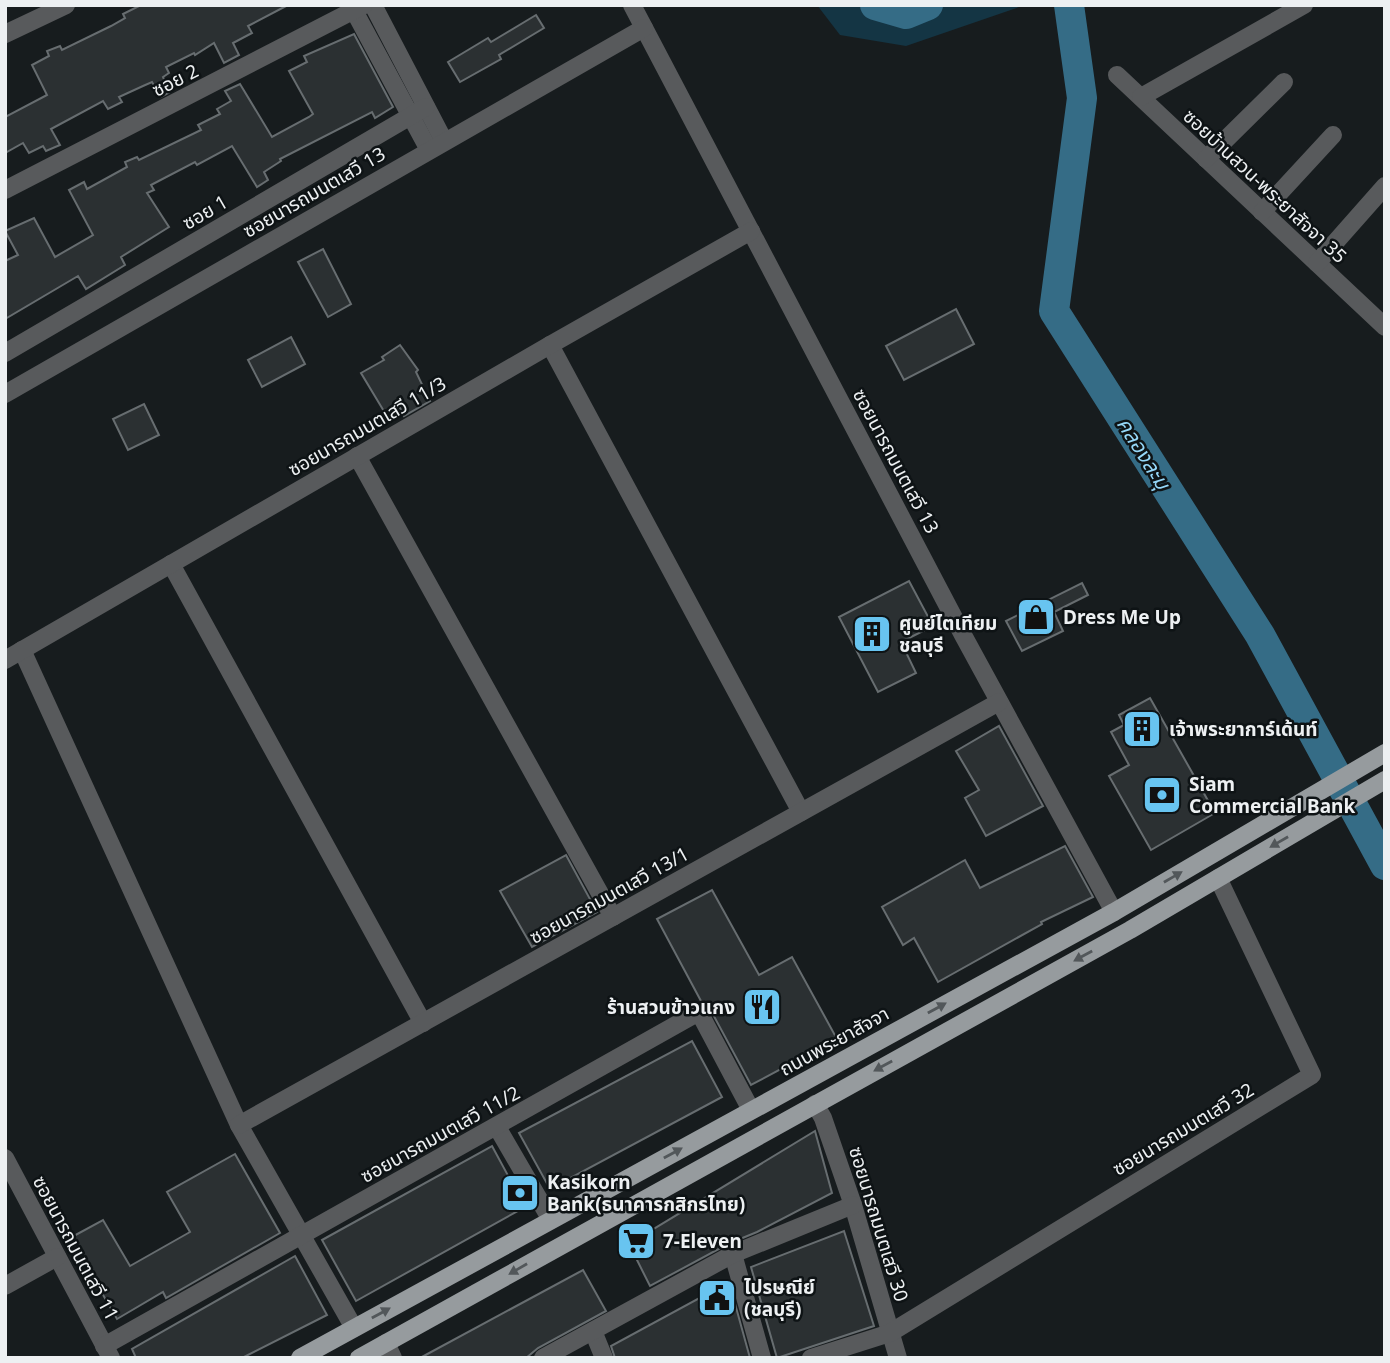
<svg xmlns="http://www.w3.org/2000/svg" width="1390" height="1363" font-family="'Noto Sans','Noto Sans Thai',sans-serif">
	<style>
		.green { fill: #143544 }
		.lines { fill: none; stroke-linecap: round; stroke-linejoin: round }
		.river { stroke: #356c86; stroke-width: 30 }
		.building { fill: #2b3032; stroke: #676d70; stroke-width: 2 }
		.minor { stroke: #585a5c; stroke-width: 18 }
		.major { stroke: #969b9e; stroke-width: 18 }
		.oneway { fill: #52575a }
		.labels { text-anchor: middle; dominant-baseline: central; stroke-width: 5; stroke-linejoin: round; paint-order: stroke }
		.street-label { font-size: 19px; fill: #edf0f2; stroke: #0e1315 }
		.poi-label { font-size: 19px; font-weight: bold; fill: #edf0f2; stroke: #0e1315; text-anchor: start }
		.water-label { font-size: 21px; font-style: italic; fill: #95d7f8; stroke: #0e1315 }
	</style>
	<rect width="100%" height="100%" fill="#171c1e"/>
	<!-- green -->
	<path class="green" d="M817 5H1025L906 46 840 35Z"/>
	<g class="lines">
		<!-- river -->
		<g class="river">
			<path d="M875 5 906 14 928 5"/>
			<path d="M1069 5 1082 98 1054 311 1260 635 1385 865"/>
		</g>
	</g>
	<!-- building -->
	<g class="building">
		<path d="M141 5H288L248 26 252 33 233 43 239 55 224 63 214 43 195 55 194 53 166 67 169 73 163 77 170 92 161 97 152 82 143 86 119 97 122 102 108 109 103 101 51 129 60 145 46 151 43 146 29 153 23 143 5 153V117L47 95 32 65 49 56 47 51 60 46 62 50 111 26 125 18 123 14Z"/>
		<path d="M536 15 544 28 499 55 501 59 460 82 448 62 488 38 491 42Z"/>
		<path d="M354 34 393 107 375 118 372 112 280 159 281 161 264 172 268 180 257 187 232 146 197 165 195 162 151 185 154 190 147 193 169 227 121 257 125 265 86 289 78 276 5 319V261L18 255 5 231 34 218 55 257 93 235 69 190 84 182 87 189 127 167 125 162 137 157 139 160 201 130 198 125 220 114 217 109 231 101 225 91 240 84 272 137 309 117 313 114 289 71 307 62 304 56Z"/>
		<path d="M323 249 351 304 328 317 298 262Z"/>
		<path d="M956 309 974 344 904 380 886 346Z"/>
		<path d="M291 337 305 364 262 387 248 360Z"/>
		<path d="M400 345 418 370 416 372 430 401 404 416 399 406 385 413 361 373 384 360 382 357Z"/>
		<path d="M144 404 159 435 128 450 113 419Z"/>
		<path d="M909 581 933 626 901 642 916 673 878 692 839 617Z"/>
		<path d="M1082 583 1088 595 1054 612 1063 631 1022 651 1006 621Z"/>
		<path d="M1150 698 1215 813 1151 850 1109 776 1129 765 1111 732 1124 725 1119 715Z"/>
		<path d="M999 726 1043 806 986 836 965 798 979 790 956 751Z"/>
		<path d="M1065 846 1093 897 1041 922 1042 924 938 982 914 938 903 945 882 907 965 860 980 888Z"/>
		<path d="M566 855 597 912 532 947 500 891Z"/>
		<path d="M712 890 759 975 792 957 837 1039 751 1085 709 1007 701 1001 657 919Z"/>
		<path d="M692 1041 722 1097 550 1189 519 1133Z"/>
		<path d="M815 1131 832 1193 757 1232 728 1244 650 1286 629 1244Z"/>
		<path d="M492 1146 525 1207 356 1301 322 1240Z"/>
		<path d="M235 1154 280 1233 166 1298 163 1292 117 1319 70 1238 103 1220 130 1266 190 1232 167 1192Z"/>
		<path d="M844 1231 874 1326 777 1358 751 1267Z"/>
		<path d="M295 1256 327 1315 242 1358H136L132 1349Z"/>
		<path d="M583 1270 606 1311 538 1348 526 1358H420Z"/>
		<path d="M729 1282 750 1358H615L611 1346Z"/>
	</g>
	<g class="lines">
		<!-- minor -->
		<g class="minor">
			<path d="M351 5 429 150"/>
			<path d="M373 5 444 141"/>
			<path d="M632 5 963 635 1114 912"/>
			<path d="M5 34 66 5"/>
			<path d="M1117 75 1385 327"/>
			<path d="M1141 97 1304 5"/>
			<path d="M1206 159 1284 82"/>
			<path d="M5 190 364 5"/>
			<path d="M1262 212 1333 135"/>
			<path d="M1317 263 1385 186"/>
			<path d="M550 345 801 812"/>
			<path d="M5 353 426 107"/>
			<path d="M5 394 644 28"/>
			<path d="M357 456 613 917"/>
			<path d="M171 564 423 1023"/>
			<path d="M22 650 239 1125 354 1328"/>
			<path d="M5 660 550 345 751 231"/>
			<path d="M815 1104 823 1118 853 1205 898 1358"/>
			<path d="M239 1125 999 702"/>
			<path d="M497 1127 551 1220"/>
			<path d="M5 1158 111 1358"/>
			<path d="M733 1254 762 1358"/>
			<path d="M5 1286 57 1257"/>
			<path d="M593 1331 604 1358"/>
			<path d="M386 1343 393 1358"/>
			<path d="M104 1346 699 1012 751 1110"/>
			<path d="M543 1358 733 1254 853 1205"/>
			<path d="M811 1358 890 1333 1312 1075 1218 878"/>
		</g>
		<!-- major -->
		<g class="major">
			<path d="M300 1358 1114 912 1385 753"/>
			<path d="M359 1358 1130 930 1385 780"/>
		</g>
	</g>
	<!-- one-way arrows -->
	<defs><path id="oneway-solid" d="M-6-.8H1V-3.2L6.5 0L1 3.2V.8H-6Z" transform="scale(1.75)"/></defs>
	<g class="oneway">
		<use href="#oneway-solid" transform="translate(1279 842) rotate(150)"/>
		<use href="#oneway-solid" transform="translate(1173 877) rotate(-30)"/>
		<use href="#oneway-solid" transform="translate(1083 956) rotate(151)"/>
		<use href="#oneway-solid" transform="translate(937 1008) rotate(-29)"/>
		<use href="#oneway-solid" transform="translate(883 1066) rotate(151)"/>
		<use href="#oneway-solid" transform="translate(673 1153) rotate(-29)"/>
		<use href="#oneway-solid" transform="translate(518 1269) rotate(150)"/>
		<use href="#oneway-solid" transform="translate(381 1313) rotate(-29)"/>
	</g>
	<!-- icons -->
	<defs>
		<g id="shop-square" transform="scale(2.0125)"><rect x="-9" y="-9" width="18" height="18" rx="4" fill="#68c4f0" stroke="#0e1315"/><path d="M-5-2.5h2.3a2.7 3.5 0 0 1 5.4 0H5L5.5 6h-11ZM-1.5-2.5h3a1.5 2.3 0 0 0-3 0Z" fill="#111"/></g>
		<g id="building-square" transform="scale(2.0125)"><rect x="-9" y="-9" width="18" height="18" rx="4" fill="#68c4f0" stroke="#0e1315"/><path d="M-4-6H4V6H1V3H-1V6H-4ZM-2.5-4.3h1.7v1.8h-1.7ZM.8-4.3h1.7v1.8H.8ZM-2.5-1h1.7V.8h-1.7ZM.8-1h1.7V.8H.8Z" fill="#111"/></g>
		<g id="bank-square" transform="scale(2.0125)"><rect x="-9" y="-9" width="18" height="18" rx="4" fill="#68c4f0" stroke="#0e1315"/><path d="M-6-4H6V4H-6ZM0-2.3a2.3 2.3 0 1 0 0 4.6a2.3 2.3 0 1 0 0-4.6Z" fill="#111"/></g>
		<g id="restaurant-square" transform="scale(2.0125)"><rect x="-9" y="-9" width="18" height="18" rx="4" fill="#68c4f0" stroke="#0e1315"/><path d="M-5-6h1v4h1v-4h1v4h1v-4h1v5L-1.5 .5V6h-2V.5L-5-1ZM5-6V6H3V1.5H1.5Q1.5-4 5-6Z" fill="#111"/></g>
		<g id="supermarket-square" transform="scale(2.0125)"><rect x="-9" y="-9" width="18" height="18" rx="4" fill="#68c4f0" stroke="#0e1315"/><path d="M-6-5.5h2.5l.6 2H6L4.5 2H-2.5L-4.4-4H-6ZM-1.5 3.2a1.3 1.3 0 1 0 .1 0ZM3 3.2a1.3 1.3 0 1 0 .1 0Z" fill="#111"/></g>
		<g id="civic-square" transform="scale(2.0125)"><rect x="-9" y="-9" width="18" height="18" rx="4" fill="#68c4f0" stroke="#0e1315"/><path d="M-.6-6.5H3V-4.5H.6V-3L4-1V1h2V6H-6V1h2V-1L-.6-3ZM-1.2 2.5V6h2.4V2.5Z" fill="#111"/></g>
	</defs>
	<g fill-rule="evenodd">
		<use href="#shop-square" x="1036" y="617"/>
		<use href="#building-square" x="872" y="634"/>
		<use href="#building-square" x="1142" y="729"/>
		<use href="#bank-square" x="1162" y="795"/>
		<use href="#restaurant-square" x="762" y="1007"/>
		<use href="#bank-square" x="520" y="1193"/>
		<use href="#supermarket-square" x="636" y="1241"/>
		<use href="#civic-square" x="717" y="1298"/>
	</g>
	<g class="labels">
		<!-- street labels -->
		<g class="street-label">
			<text transform="translate(175 80) rotate(-27)">ซอย 2</text>
			<text transform="translate(1265 186) rotate(43)">ซอยบ้านสวน-พระยาสัจจา 35</text>
			<text transform="translate(314 192) rotate(-30)">ซอยนารถมนตเสวี 13</text>
			<text transform="translate(205 212) rotate(-30)">ซอย 1</text>
			<text transform="translate(367 426) rotate(-30)">ซอยนารถมนตเสวี 11/3</text>
			<text transform="translate(896 461) rotate(62)">ซอยนารถมนตเสวี 13</text>
			<text transform="translate(609 895) rotate(-29)">ซอยนารถมนตเสวี 13/1</text>
			<text transform="translate(834 1041) rotate(-29)">ถนนพระยาสัจจา</text>
			<text transform="translate(1183 1129) rotate(-31)">ซอยนารถมนตเสวี 32</text>
			<text transform="translate(440 1134) rotate(-29)">ซอยนารถมนตเสวี 11/2</text>
			<text transform="translate(879 1224) rotate(73)">ซอยนารถมนตเสวี 30</text>
			<text transform="translate(76 1248) rotate(62)">ซอยนารถมนตเสวี 11</text>
		</g>
		<!-- poi labels -->
		<g class="poi-label">
			<text x="1063" y="617">Dress Me Up</text>
			<text x="899" y="623">ศูนย์ไตเทียม<tspan x="899" dy="22">ชลบุรี</tspan></text>
			<text x="1169" y="729">เจ้าพระยาการ์เด้นท์</text>
			<text x="1189" y="784">Siam<tspan x="1189" dy="22">Commercial Bank</tspan></text>
			<text x="735" y="1007" text-anchor="end">ร้านสวนข้าวแกง</text>
			<text x="547" y="1182">Kasikorn<tspan x="547" dy="22">Bank(ธนาคารกสิกรไทย)</tspan></text>
			<text x="663" y="1241">7-Eleven</text>
			<text x="744" y="1287">ไปรษณีย์<tspan x="744" dy="22">(ชลบุรี)</tspan></text>
		</g>
		<!-- water labels -->
		<g class="water-label">
			<text transform="translate(1144 453) rotate(58)">คลองละมุ</text>
		</g>
	</g>
	<!-- border -->
	<rect width="1390" height="1363" fill="none" stroke="#edf0f2" stroke-width="14"/>
</svg>
